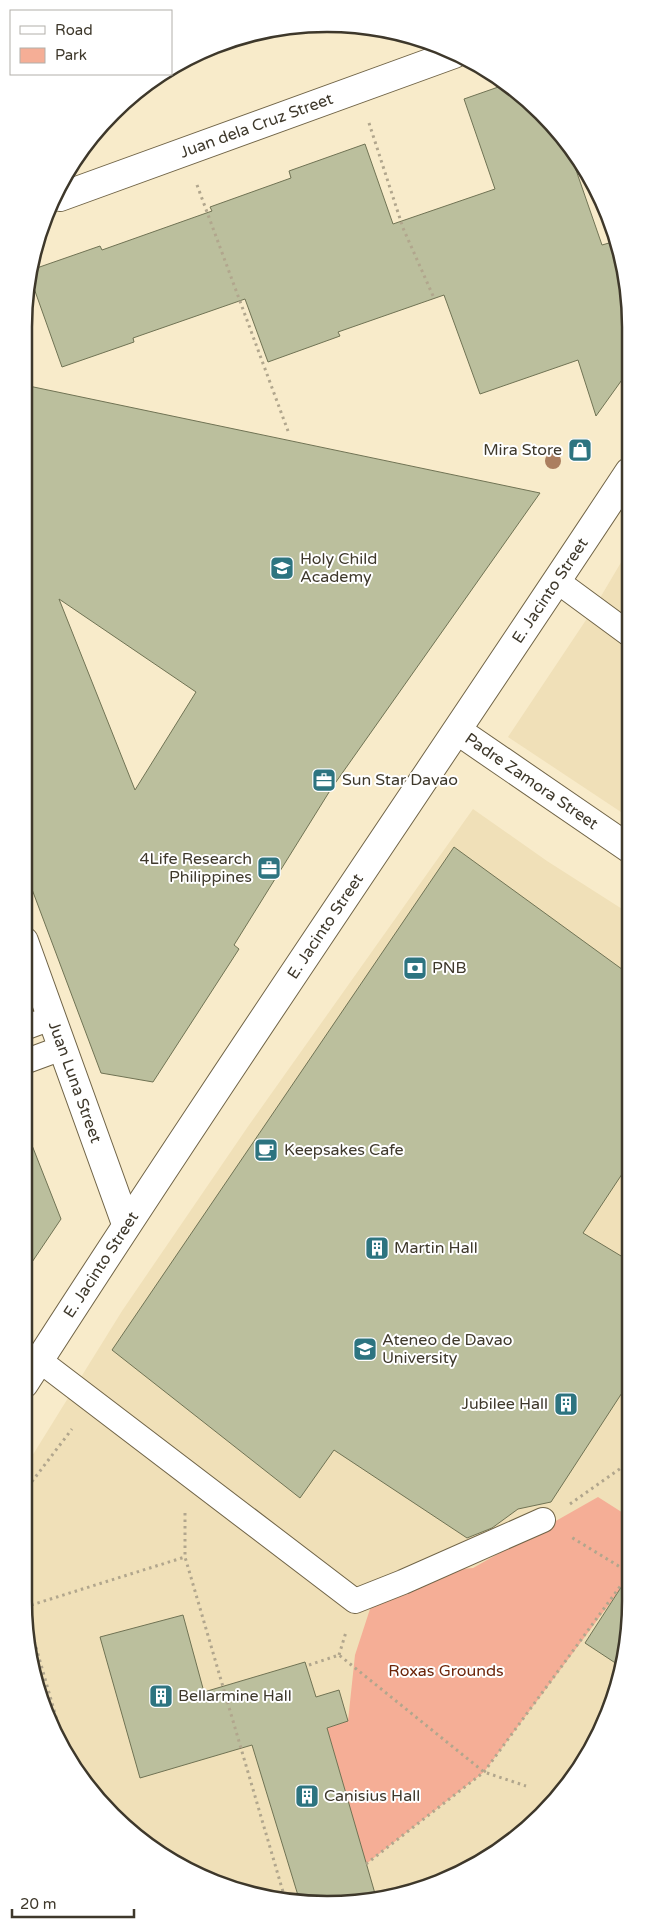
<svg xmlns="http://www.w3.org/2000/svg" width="655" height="1929" font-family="'Varela Round',sans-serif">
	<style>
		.built { fill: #f0e0b8 }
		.green { fill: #f5ae96 }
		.building { fill: #bbbf9d; stroke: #707354; fill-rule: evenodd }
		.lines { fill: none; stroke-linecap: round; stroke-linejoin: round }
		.lane-casing { stroke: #706447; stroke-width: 26 }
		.street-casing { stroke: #706447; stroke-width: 30 }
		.secondary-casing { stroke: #706447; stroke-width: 30 }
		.path { stroke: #b1a68d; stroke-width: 3; stroke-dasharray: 2.5 4; stroke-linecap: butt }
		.lane { stroke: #fff; stroke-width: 24 }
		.street { stroke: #fff; stroke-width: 28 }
		.secondary { stroke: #fff; stroke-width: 28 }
		.tree { fill: #ab7e5f }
		.labels { text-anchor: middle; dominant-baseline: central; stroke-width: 4; stroke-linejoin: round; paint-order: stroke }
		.street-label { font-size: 16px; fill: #3e382b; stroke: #fff }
		.poi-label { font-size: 16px; fill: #3e382b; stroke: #fff; text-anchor: start }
		.park-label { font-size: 16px; fill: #6c2408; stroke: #fff }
		.rim { fill: none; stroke: #3e382b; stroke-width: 2.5 }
	</style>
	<rect width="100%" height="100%" fill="#f8ebca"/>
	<!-- built -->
	<g class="built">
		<path d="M629 549 630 818 508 737 594 608Z"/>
		<path d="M473 809 547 861 630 914 631 1601 621 1680 580 1770 496 1854 406 1895 288 1903 193 1874 99 1802 47 1717 24 1601V1469L122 1311 249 1125Z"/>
	</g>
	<!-- green -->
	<path class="green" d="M598 1497 631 1518V1575L484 1772 366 1864 327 1728 348 1721 355 1655 370 1609 429 1572 473 1568Z"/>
	<!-- building -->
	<g class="building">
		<path d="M504 85 556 127 568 147 602 245 616 241 629 288V370L596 416 578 360 480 394 444 295 338 332 340 336 268 362 245 299 133 338 134 342 62 367 30 277 31 270 100 246 102 250 212 211 210 207 291 178 289 171 365 144 393 224 495 189 464 99Z"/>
		<path d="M24 385 540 493 331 789 234 945 239 949 153 1082 101 1073 24 868ZM59 599 196 692 135 790Z"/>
		<path d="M454 847 630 975V1162L583 1233 631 1262V1379L551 1502 518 1509 492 1528 467 1538 334 1450 300 1498 112 1350Z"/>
		<path d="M26 1130 61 1219 24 1274V1131Z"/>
		<path d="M631 1572V1602L623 1668 585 1643Z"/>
		<path d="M183 1615 204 1692 305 1662 316 1697 339 1690 348 1721 327 1728 376 1897 300 1902 252 1745 140 1778 100 1637Z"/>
	</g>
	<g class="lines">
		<!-- lane casing -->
		<g class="lane-casing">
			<g id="lane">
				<path d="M557 581 629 634"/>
				<path d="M24 1028 51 1018"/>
				<path d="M24 1062 62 1048"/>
				<path d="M39 1360 355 1601 403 1582 543 1520"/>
			</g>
		</g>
		<!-- street casing -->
		<g class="street-casing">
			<g id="street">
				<path id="s1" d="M60 197 454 54"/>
				<path id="s2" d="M458 731 630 849"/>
				<path id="s3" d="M24 941 126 1224"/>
			</g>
		</g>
		<!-- secondary casing -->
		<g class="secondary-casing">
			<g id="secondary">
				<path id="s4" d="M24 1384C221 1077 428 776 629 472"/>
			</g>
		</g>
		<!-- path -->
		<g class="path">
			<path d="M369 123 403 228 434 298"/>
			<path d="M197 185 288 431"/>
			<path d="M24 1492 72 1429"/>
			<path d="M570 1504 631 1461"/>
			<path d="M185 1513V1557"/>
			<path d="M25 1607 185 1557 286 1902"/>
			<path d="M27 1616 64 1745"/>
			<path d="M339 1655 346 1632"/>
			<path d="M309 1665 339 1655 484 1772 526 1786"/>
			<path d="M366 1864 484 1772 630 1573 571 1537"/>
		</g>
		<!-- lane -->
		<use href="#lane" class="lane"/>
		<!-- street -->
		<use href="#street" class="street"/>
		<!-- secondary -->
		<use href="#secondary" class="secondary"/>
	</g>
	<!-- trees -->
	<circle class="tree" cx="553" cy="461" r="8"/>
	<!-- icons -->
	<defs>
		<g id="shop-square" transform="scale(1.25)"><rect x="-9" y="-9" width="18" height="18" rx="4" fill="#2d7480" stroke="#fff"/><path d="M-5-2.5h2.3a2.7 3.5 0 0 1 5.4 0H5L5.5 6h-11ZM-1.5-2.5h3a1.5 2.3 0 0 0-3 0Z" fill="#fff"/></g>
		<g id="school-square" transform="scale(1.25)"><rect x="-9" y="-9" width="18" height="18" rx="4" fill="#2d7480" stroke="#fff"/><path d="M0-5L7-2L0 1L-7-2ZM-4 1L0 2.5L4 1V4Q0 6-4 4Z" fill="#fff"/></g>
		<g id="office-square" transform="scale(1.25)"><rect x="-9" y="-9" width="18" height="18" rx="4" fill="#2d7480" stroke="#fff"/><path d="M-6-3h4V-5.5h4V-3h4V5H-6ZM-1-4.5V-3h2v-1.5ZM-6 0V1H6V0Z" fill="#fff"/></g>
		<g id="bank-square" transform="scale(1.25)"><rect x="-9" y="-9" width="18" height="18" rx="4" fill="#2d7480" stroke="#fff"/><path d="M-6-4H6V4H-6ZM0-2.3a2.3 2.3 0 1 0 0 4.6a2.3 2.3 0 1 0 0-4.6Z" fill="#fff"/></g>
		<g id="cafe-square" transform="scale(1.25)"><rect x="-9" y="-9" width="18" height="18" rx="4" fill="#2d7480" stroke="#fff"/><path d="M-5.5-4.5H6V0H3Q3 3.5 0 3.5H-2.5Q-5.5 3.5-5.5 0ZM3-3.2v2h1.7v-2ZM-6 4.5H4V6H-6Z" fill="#fff"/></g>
		<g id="building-square" transform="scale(1.25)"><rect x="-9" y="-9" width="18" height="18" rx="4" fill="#2d7480" stroke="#fff"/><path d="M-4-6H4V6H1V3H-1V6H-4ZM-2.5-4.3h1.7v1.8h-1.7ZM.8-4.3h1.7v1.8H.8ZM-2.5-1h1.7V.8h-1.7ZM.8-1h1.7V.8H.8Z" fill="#fff"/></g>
		<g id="university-square" transform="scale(1.25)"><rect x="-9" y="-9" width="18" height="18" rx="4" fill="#2d7480" stroke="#fff"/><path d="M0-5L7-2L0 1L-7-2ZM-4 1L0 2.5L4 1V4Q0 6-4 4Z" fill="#fff"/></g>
	</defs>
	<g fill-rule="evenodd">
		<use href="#shop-square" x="580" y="450"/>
		<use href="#school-square" x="282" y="568"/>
		<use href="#office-square" x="324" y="780"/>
		<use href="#office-square" x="269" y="868"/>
		<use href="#bank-square" x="415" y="968"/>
		<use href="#cafe-square" x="266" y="1150"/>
		<use href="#building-square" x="377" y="1248"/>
		<use href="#university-square" x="365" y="1349"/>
		<use href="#building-square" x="566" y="1404"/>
		<use href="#building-square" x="161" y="1696"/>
		<use href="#building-square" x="307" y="1796"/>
	</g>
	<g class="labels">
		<!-- street labels -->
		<g class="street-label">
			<text stroke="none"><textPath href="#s1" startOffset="209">Juan dela Cruz Street</textPath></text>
			<text stroke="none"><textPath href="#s4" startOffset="952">E. Jacinto Street</textPath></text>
			<text stroke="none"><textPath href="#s2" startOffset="89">Padre Zamora Street</textPath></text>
			<text stroke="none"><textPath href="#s4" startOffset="548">E. Jacinto Street</textPath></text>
			<text stroke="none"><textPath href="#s3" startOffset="150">Juan Luna Street</textPath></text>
			<text stroke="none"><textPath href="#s4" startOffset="142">E. Jacinto Street</textPath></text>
		</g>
		<!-- poi labels -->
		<g class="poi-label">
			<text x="562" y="450" text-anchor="end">Mira Store</text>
			<text x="300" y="559">Holy Child<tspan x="300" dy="18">Academy</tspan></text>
			<text x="342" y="780">Sun Star Davao</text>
			<text x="252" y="859" text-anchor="end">4Life Research<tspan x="252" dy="18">Philippines</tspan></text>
			<text x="432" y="968">PNB</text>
			<text x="284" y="1150">Keepsakes Cafe</text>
			<text x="394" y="1248">Martin Hall</text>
			<text x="382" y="1340">Ateneo de Davao<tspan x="382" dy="18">University</tspan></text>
			<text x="548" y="1404" text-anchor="end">Jubilee Hall</text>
			<text x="178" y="1696">Bellarmine Hall</text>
			<text x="324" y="1796">Canisius Hall</text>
		</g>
		<!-- park labels -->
		<g class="park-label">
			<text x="446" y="1671">Roxas Grounds</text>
		</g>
	</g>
	<!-- crop -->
	<path d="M0 0H655V1929H0ZM327 32H327A295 295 0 0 1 622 327V1601A295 295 0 0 1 327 1896H327A295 295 0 0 1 32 1601V327A295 295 0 0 1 327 32Z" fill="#fff" fill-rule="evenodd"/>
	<path class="rim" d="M327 32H327A295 295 0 0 1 622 327V1601A295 295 0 0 1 327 1896H327A295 295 0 0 1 32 1601V327A295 295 0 0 1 327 32Z"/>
	<!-- legend -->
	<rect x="10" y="10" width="162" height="65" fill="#ffffff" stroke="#b2afaa"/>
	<rect x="20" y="26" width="25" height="8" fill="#ffffff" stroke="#b2afaa"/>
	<text x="55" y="35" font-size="15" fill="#3e382b">Road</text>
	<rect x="20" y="48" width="25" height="15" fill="#f5ae96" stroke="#b2afaa"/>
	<text x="55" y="60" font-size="15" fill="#3e382b">Park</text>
	<!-- scale -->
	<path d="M12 1909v8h122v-8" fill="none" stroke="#3e382b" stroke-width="2.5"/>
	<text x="20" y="1909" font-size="15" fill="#3e382b" stroke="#ffffff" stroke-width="4" paint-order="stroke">20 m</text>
</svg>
